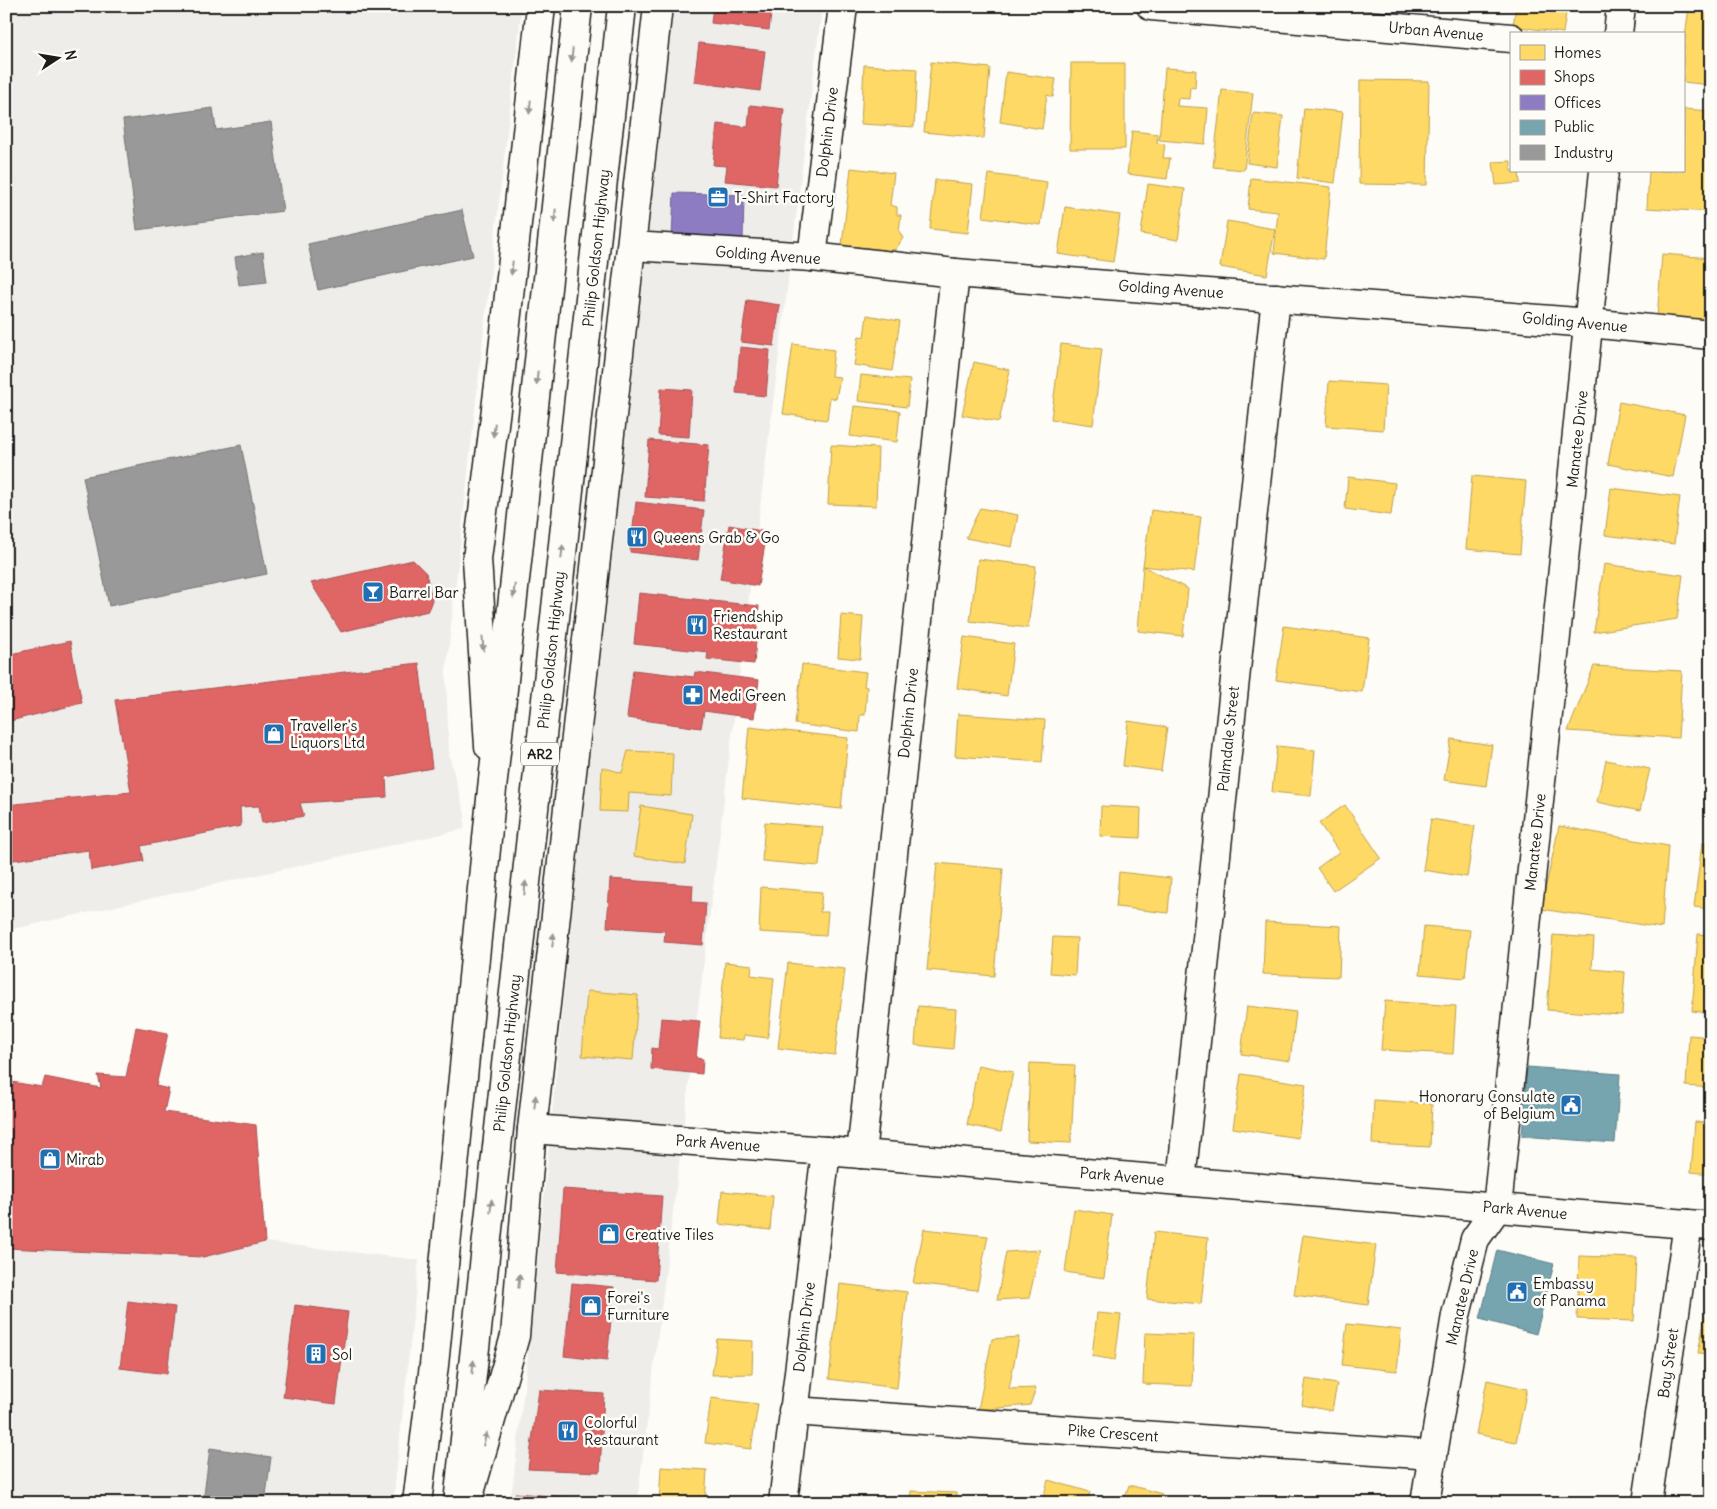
<svg xmlns="http://www.w3.org/2000/svg" width="1717" height="1509" font-family="Delius,sans-serif">
	<style>
		.built { fill: #eeede9 }
		.homes { fill: #ffd966; stroke: #bba050 }
		.shops { fill: #e06666; stroke: #a55050 }
		.offices { fill: #8e7cc3; stroke: #6c5f91 }
		.public { fill: #76a5af; stroke: #5b7c83 }
		.industry { fill: #999; stroke: #747474 }
		.lines { fill: none; stroke-linecap: round; stroke-linejoin: round }
		.street-casing { stroke: #1c1c1c; stroke-width: 31 }
		.secondary-casing { stroke: #1c1c1c; stroke-width: 31 }
		.primary-casing { stroke: #1c1c1c; stroke-width: 31 }
		.street { stroke: #fdfcf7; stroke-width: 28 }
		.secondary { stroke: #fdfcf7; stroke-width: 28 }
		.primary { stroke: #fdfcf7; stroke-width: 28 }
		.oneway { fill: #989794 }
		.labels { text-anchor: middle; dominant-baseline: central; stroke-width: 5; stroke-linejoin: round; paint-order: stroke }
		.shield { fill: #fdfcf7; stroke: #605f5e; stroke-width: 1 }
		.shield-label { font-size: 14px; font-weight: bold; fill: #1c1c1c }
		.street-label { font-size: 15px; fill: #1c1c1c; stroke: #fdfcf7 }
		.poi-label { font-size: 15px; fill: #1c1c1c; stroke: #fdfcf7; text-anchor: start }
	</style>
	<rect width="100%" height="100%" fill="#fdfcf7"/>
	<filter id="ink" filterUnits="userSpaceOnUse"><feTurbulence type="fractalNoise" baseFrequency=".02" numOctaves="2"/><feDisplacementMap in="SourceGraphic" scale="10" xChannelSelector="R" yChannelSelector="G"/><feConvolveMatrix kernelMatrix="1 2 1 2 8 2 1 2 1" color-interpolation-filters="sRGB"/></filter>
	<g filter="url(#ink)">
		<!-- built -->
		<g class="built">
			<path d="M6 6H522L482 346 446 672 449 755 465 814 464 829 13 929 6 923Z"/>
			<path d="M674 6H822L637 1503H509L513 1484 532 1320 568 951Z"/>
			<path d="M265 1242 419 1260 393 1503H13L6 1476V1248L203 1257Z"/>
		</g>
		<!-- homes -->
		<g class="homes">
			<path d="M1516 6H1567L1563 33 1513 26Z"/>
			<path d="M1689 6H1711V85L1683 82V54Z"/>
			<path d="M931 62 990 68 984 138 924 132Z"/>
			<path d="M1071 63H1125V149H1070Z"/>
			<path d="M864 65 917 69 914 127 861 124Z"/>
			<path d="M1165 68 1196 70 1195 88 1190 87 1189 99 1178 98 1177 106 1208 108 1205 144 1159 140Z"/>
			<path d="M1006 72 1056 79 1053 97 1047 95 1042 129 1000 122Z"/>
			<path d="M1360 80 1429 81 1427 185 1359 184Z"/>
			<path d="M1222 90 1253 93 1244 170 1213 167Z"/>
			<path d="M1304 108 1343 112 1335 183 1297 178Z"/>
			<path d="M1684 109 1711 111V212L1647 208 1649 171H1683Z"/>
			<path d="M1253 113 1283 116 1277 167 1247 163Z"/>
			<path d="M1132 131 1158 134 1157 143 1165 144 1163 158H1170L1167 179 1127 174Z"/>
			<path d="M1511 161V171H1519L1520 183 1496 185 1493 162Z"/>
			<path d="M851 168 894 173 890 205 897 207V215H901L899 231 903 238 896 249 889 251 842 245Z"/>
			<path d="M989 174 1047 182 1041 225 983 217Z"/>
			<path d="M1251 178 1331 187 1324 259 1274 253 1278 212 1248 209Z"/>
			<path d="M935 180 973 184 968 233 930 229Z"/>
			<path d="M1148 184 1185 189 1178 240 1141 234Z"/>
			<path d="M1065 207 1120 215 1113 262 1058 254Z"/>
			<path d="M1227 221 1275 229 1267 275 1220 267Z"/>
			<path d="M1662 254 1711 258V324L1657 318Z"/>
			<path d="M867 315 900 321 892 371 854 365 859 336 864 337Z"/>
			<path d="M793 344 834 350 831 376 840 377 836 399 830 397 827 420 783 414Z"/>
			<path d="M1061 344 1102 349 1093 425 1051 419Z"/>
			<path d="M974 362 1010 370 999 422 962 415Z"/>
			<path d="M861 375 910 380 907 407 858 401Z"/>
			<path d="M1329 381 1386 385 1383 430 1326 426Z"/>
			<path d="M1619 402 1685 415 1673 477 1608 464Z"/>
			<path d="M854 406 900 411 897 442 850 436Z"/>
			<path d="M831 445 878 448 876 506 828 504Z"/>
			<path d="M1472 476 1526 481 1520 554 1466 549Z"/>
			<path d="M1348 477 1395 483 1391 515 1345 509Z"/>
			<path d="M1611 488 1680 497 1674 544 1605 535Z"/>
			<path d="M980 508 1018 515 1012 547 966 538Z"/>
			<path d="M1151 510 1201 517 1194 572 1143 566Z"/>
			<path d="M978 559 1036 566 1028 628 970 621Z"/>
			<path d="M1604 564 1683 575 1677 619 1594 632Z"/>
			<path d="M1143 566 1188 589 1183 636 1138 631Z"/>
			<path d="M841 615 863 617 860 659 838 657Z"/>
			<path d="M1284 626 1369 638 1362 692 1276 680Z"/>
			<path d="M964 637 1014 644 1007 696 957 688Z"/>
			<path d="M802 664 866 672 864 686 867 687 865 715H860L859 732 795 724Z"/>
			<path d="M1594 666 1682 671 1678 738 1568 731Z"/>
			<path d="M958 714 1045 720 1042 762 955 756Z"/>
			<path d="M1128 721 1167 727 1161 771 1123 766Z"/>
			<path d="M749 727 848 738 841 809 742 798Z"/>
			<path d="M1451 739 1492 745 1486 786 1444 780Z"/>
			<path d="M1277 746 1315 750 1311 796 1272 792Z"/>
			<path d="M628 751 673 753 671 796 629 793 628 812 600 811 602 767 622 773Z"/>
			<path d="M1606 760 1650 769 1640 811 1597 802Z"/>
			<path d="M1345 805 1381 858 1333 891 1317 868 1339 852 1319 823Z"/>
			<path d="M641 806 692 814 685 864 634 856Z"/>
			<path d="M1101 806 1141 808 1140 838 1100 836Z"/>
			<path d="M1431 819 1475 826 1467 877 1423 870Z"/>
			<path d="M765 822 823 827 819 866 762 861Z"/>
			<path d="M1559 826 1668 846 1662 928 1541 909Z"/>
			<path d="M1702 843 1711 844V909L1694 907Z"/>
			<path d="M937 863 1003 869 994 976 927 970Z"/>
			<path d="M1119 872 1171 878 1168 913 1116 907Z"/>
			<path d="M761 887 822 892 820 912H828L826 936 759 932Z"/>
			<path d="M1265 922 1341 926 1339 977 1263 974Z"/>
			<path d="M1424 926 1470 930 1465 978 1420 974Z"/>
			<path d="M1698 934 1711 935V1013L1692 1011Z"/>
			<path d="M1553 935 1594 938 1592 969 1625 972 1622 1015 1547 1010Z"/>
			<path d="M1053 937 1077 938 1075 975 1050 973Z"/>
			<path d="M725 962 752 965 751 975 774 978 768 1038 744 1035 743 1040 718 1038Z"/>
			<path d="M788 963 845 969 835 1055 778 1048Z"/>
			<path d="M587 991 638 995 633 1060 582 1056Z"/>
			<path d="M1385 1001 1456 1006 1453 1054 1381 1050Z"/>
			<path d="M918 1006 956 1009 953 1049 915 1045Z"/>
			<path d="M1247 1006 1296 1012 1290 1061 1241 1054Z"/>
			<path d="M1689 1035 1711 1037V1088L1686 1086Z"/>
			<path d="M1030 1063 1075 1065 1071 1143 1027 1141Z"/>
			<path d="M978 1065 1013 1072 1001 1132 967 1125Z"/>
			<path d="M1241 1074 1306 1084 1298 1138 1233 1128Z"/>
			<path d="M1374 1100 1432 1104 1430 1147 1372 1144Z"/>
			<path d="M1695 1122 1711 1123V1174L1691 1172Z"/>
			<path d="M722 1191 773 1196 770 1230 719 1224Z"/>
			<path d="M1074 1209 1112 1215 1104 1278 1065 1272Z"/>
			<path d="M924 1229 988 1236 977 1290 913 1283Z"/>
			<path d="M1154 1232 1208 1238 1201 1304 1147 1299Z"/>
			<path d="M1303 1235 1376 1245 1368 1305 1294 1295Z"/>
			<path d="M1040 1250 1029 1298 997 1300 1006 1252Z"/>
			<path d="M1579 1256 1637 1258 1634 1321 1577 1319Z"/>
			<path d="M840 1284 907 1292 897 1388 829 1379Z"/>
			<path d="M1709 1294H1711V1354L1698 1353Z"/>
			<path d="M1097 1313 1121 1315 1115 1360 1092 1356Z"/>
			<path d="M1347 1324 1401 1330 1397 1371 1342 1365Z"/>
			<path d="M1145 1333 1194 1335 1192 1386 1143 1384Z"/>
			<path d="M1019 1337 1009 1389 1036 1388 1030 1405 978 1410 992 1339Z"/>
			<path d="M717 1339 753 1341 752 1374 712 1375Z"/>
			<path d="M1306 1379 1337 1384 1332 1411 1302 1405Z"/>
			<path d="M1487 1380 1527 1389 1516 1442 1476 1434Z"/>
			<path d="M711 1398 758 1404 751 1449 705 1443Z"/>
			<path d="M661 1467 707 1470 705 1503H659Z"/>
			<path d="M1048 1480 1090 1492 1086 1503H1042Z"/>
			<path d="M1129 1485 1162 1494 1160 1503H1123Z"/>
			<path d="M911 1491 956 1493V1503H910Z"/>
			<path d="M1562 1496 1604 1501V1503H1561Z"/>
			<path d="M1199 1497 1217 1503H1198Z"/>
		</g>
		<!-- shops -->
		<g class="shops">
			<path d="M713 6H772L769 30 711 23Z"/>
			<path d="M699 43 765 51 760 91 694 82Z"/>
			<path d="M750 105 784 109 776 186 725 181 727 166 713 165 717 124 748 127Z"/>
			<path d="M747 300 780 305 774 346 741 342Z"/>
			<path d="M740 347 770 350 766 396 736 393Z"/>
			<path d="M661 388 692 390 689 437 658 435Z"/>
			<path d="M649 440 709 445 704 501 645 497Z"/>
			<path d="M636 502 704 510 698 560 630 552Z"/>
			<path d="M729 525 767 532 758 586 720 579Z"/>
			<path d="M413 560 426 573 432 600 428 611 341 632 311 583Z"/>
			<path d="M639 593 759 606 754 664 707 659 708 652 634 644Z"/>
			<path d="M70 641 82 703 6 722V655Z"/>
			<path d="M419 663 432 768 386 777 387 797 300 803 304 816 262 823 259 806 240 807 241 826 141 846 144 861 91 870 89 850 6 861V805L131 792 115 700Z"/>
			<path d="M633 670 694 677 695 672 759 680 754 718 704 711 701 728 627 718Z"/>
			<path d="M610 879 693 885 692 902 706 903 703 945 664 942 665 931 607 927Z"/>
			<path d="M661 1018 700 1021 696 1058 703 1059 702 1074 651 1069 652 1048 658 1049Z"/>
			<path d="M136 1027 168 1033 156 1086 169 1089 164 1112 256 1125 265 1242 203 1257 6 1248V1081L42 1087 45 1077 101 1088 98 1075 126 1077Z"/>
			<path d="M563 1189 662 1196 656 1280 557 1272Z"/>
			<path d="M572 1283 614 1287 607 1361 564 1356Z"/>
			<path d="M128 1301 175 1307 167 1374 120 1368Z"/>
			<path d="M295 1305 348 1312 336 1404 283 1397Z"/>
			<path d="M539 1390 604 1394 600 1472 528 1469Z"/>
			<path d="M515 1493 611 1501V1503H515Z"/>
		</g>
		<!-- offices -->
		<path class="offices" d="M674 193 744 195 743 240 672 237Z"/>
		<!-- public -->
		<g class="public">
			<path d="M1527 1067 1620 1074 1615 1143 1522 1136Z"/>
			<path d="M1497 1250 1554 1264 1536 1334 1480 1319Z"/>
		</g>
		<!-- industry -->
		<g class="industry">
			<path d="M213 108 216 130 271 122 283 211 137 230 123 120Z"/>
			<path d="M462 210 473 256 318 290 308 244Z"/>
			<path d="M263 252 267 282 239 285 235 257Z"/>
			<path d="M241 445 267 574 109 606 83 477Z"/>
			<path d="M210 1448 271 1457 265 1503H203Z"/>
		</g>
		<g class="lines">
			<!-- street casing -->
			<g class="street-casing">
				<g id="street">
					<path d="M1151 6 1511 38"/>
					<path d="M1618 34 1621 6"/>
					<path d="M632 246 812 257 955 273 1589 323 1711 335"/>
					<path d="M812 257 843 6"/>
					<path d="M532 1129 826 1151 1711 1226"/>
					<path d="M861 1154 955 273"/>
					<path d="M1181 1181 1276 298"/>
					<path d="M793 1411 1433 1455"/>
					<path d="M783 1503 826 1151"/>
					<path d="M1425 1503 1456 1315 1475 1239 1497 1208 1604 171"/>
					<path d="M1647 1503 1688 1224"/>
				</g>
			</g>
			<!-- secondary casing -->
			<g class="secondary-casing">
				<g id="secondary">
					<path d="M489 746 477 559 500 377 541 6"/>
					<path d="M467 1503 515 1336 532 1129 658 6"/>
				</g>
			</g>
			<!-- primary casing -->
			<g class="primary-casing">
				<g id="primary">
					<path d="M417 1503 434 1365 492 789 578 6"/>
					<path d="M458 1503 622 6"/>
				</g>
			</g>
			<!-- street -->
			<use href="#street" class="street"/>
			<!-- secondary -->
			<use href="#secondary" class="secondary"/>
			<!-- primary -->
			<use href="#primary" class="primary"/>
		</g>
		<!-- one-way arrows -->
		<defs><path id="oneway-solid" d="M-6-.8H1V-3.2L6.5 0L1 3.2V.8H-6Z" transform="scale(1.25)"/></defs>
		<g class="oneway">
			<use href="#oneway-solid" transform="translate(572 55) rotate(96)"/>
			<use href="#oneway-solid" transform="translate(530 107) rotate(96)"/>
			<use href="#oneway-solid" transform="translate(555 216) rotate(96)"/>
			<use href="#oneway-solid" transform="translate(512 268) rotate(96)"/>
			<use href="#oneway-solid" transform="translate(537 378) rotate(96)"/>
			<use href="#oneway-solid" transform="translate(494 430) rotate(97)"/>
			<use href="#oneway-solid" transform="translate(562 552) rotate(-84)"/>
			<use href="#oneway-solid" transform="translate(514 591) rotate(96)"/>
			<use href="#oneway-solid" transform="translate(483 644) rotate(86)"/>
			<use href="#oneway-solid" transform="translate(525 888) rotate(-84)"/>
			<use href="#oneway-solid" transform="translate(553 940) rotate(-84)"/>
			<use href="#oneway-solid" transform="translate(535 1102) rotate(-84)"/>
			<use href="#oneway-solid" transform="translate(491 1206) rotate(-84)"/>
			<use href="#oneway-solid" transform="translate(519 1281) rotate(-85)"/>
			<use href="#oneway-solid" transform="translate(473 1367) rotate(-84)"/>
			<use href="#oneway-solid" transform="translate(485 1439) rotate(-74)"/>
		</g>
	</g>
	<!-- icons -->
	<defs>
		<g id="office-square" transform="scale(1.125)"><rect x="-9" y="-9" width="18" height="18" rx="4" fill="#1f6fb2" stroke="#fdfcf7"/><path d="M-6-3h4V-5.5h4V-3h4V5H-6ZM-1-4.5V-3h2v-1.5ZM-6 0V1H6V0Z" fill="#fff"/></g>
		<g id="restaurant-square" transform="scale(1.125)"><rect x="-9" y="-9" width="18" height="18" rx="4" fill="#1f6fb2" stroke="#fdfcf7"/><path d="M-5-6h1v4h1v-4h1v4h1v-4h1v5L-1.5 .5V6h-2V.5L-5-1ZM5-6V6H3V1.5H1.5Q1.5-4 5-6Z" fill="#fff"/></g>
		<g id="bar-square" transform="scale(1.125)"><rect x="-9" y="-9" width="18" height="18" rx="4" fill="#1f6fb2" stroke="#fdfcf7"/><path d="M-6-5H6L.8 .8V4.5H3.5V6h-7V4.5H-.8V.8Z" fill="#fff"/></g>
		<g id="pharmacy-square" transform="scale(1.125)"><rect x="-9" y="-9" width="18" height="18" rx="4" fill="#1f6fb2" stroke="#fdfcf7"/><path d="M-2-6h4v4h4v4h-4v4h-4v-4h-4v-4h4Z" fill="#fff"/></g>
		<g id="shop-square" transform="scale(1.125)"><rect x="-9" y="-9" width="18" height="18" rx="4" fill="#1f6fb2" stroke="#fdfcf7"/><path d="M-5-2.5h2.3a2.7 3.5 0 0 1 5.4 0H5L5.5 6h-11ZM-1.5-2.5h3a1.5 2.3 0 0 0-3 0Z" fill="#fff"/></g>
		<g id="civic-square" transform="scale(1.125)"><rect x="-9" y="-9" width="18" height="18" rx="4" fill="#1f6fb2" stroke="#fdfcf7"/><path d="M-.6-6.5H3V-4.5H.6V-3L4-1V1h2V6H-6V1h2V-1L-.6-3ZM-1.2 2.5V6h2.4V2.5Z" fill="#fff"/></g>
		<g id="building-square" transform="scale(1.125)"><rect x="-9" y="-9" width="18" height="18" rx="4" fill="#1f6fb2" stroke="#fdfcf7"/><path d="M-4-6H4V6H1V3H-1V6H-4ZM-2.5-4.3h1.7v1.8h-1.7ZM.8-4.3h1.7v1.8H.8ZM-2.5-1h1.7V.8h-1.7ZM.8-1h1.7V.8H.8Z" fill="#fff"/></g>
	</defs>
	<g fill-rule="evenodd">
		<use href="#office-square" x="718" y="197"/>
		<use href="#restaurant-square" x="637" y="537"/>
		<use href="#bar-square" x="373" y="592"/>
		<use href="#restaurant-square" x="697" y="625"/>
		<use href="#pharmacy-square" x="693" y="695"/>
		<use href="#shop-square" x="274" y="734"/>
		<use href="#civic-square" x="1571" y="1105"/>
		<use href="#shop-square" x="50" y="1159"/>
		<use href="#shop-square" x="609" y="1234"/>
		<use href="#civic-square" x="1517" y="1292"/>
		<use href="#shop-square" x="591" y="1306"/>
		<use href="#building-square" x="316" y="1354"/>
		<use href="#restaurant-square" x="568" y="1431"/>
	</g>
	<g class="labels">
		<!-- shield labels -->
		<rect class="shield" x="521" y="742.5" width="38" height="23" rx="4"/>
		<g class="shield-label">
			<text x="540" y="754">AR2</text>
		</g>
		<!-- street labels -->
		<g class="street-label">
			<text transform="translate(1436 31) rotate(5)">Urban Avenue</text>
			<text transform="translate(827 132) rotate(-83)">Dolphin Drive</text>
			<text transform="translate(596 248) rotate(-84)">Philip Goldson Highway</text>
			<text transform="translate(768 255) rotate(4)">Golding Avenue</text>
			<text transform="translate(1171 289) rotate(4)">Golding Avenue</text>
			<text transform="translate(1575 322) rotate(5)">Golding Avenue</text>
			<text transform="translate(1577 439) rotate(-84)">Manatee Drive</text>
			<text transform="translate(551 650) rotate(-84)">Philip Goldson Highway</text>
			<text transform="translate(908 713) rotate(-84)">Dolphin Drive</text>
			<text transform="translate(1228 739) rotate(-84)">Palmdale Street</text>
			<text transform="translate(1535 842) rotate(-84)">Manatee Drive</text>
			<text transform="translate(507 1053) rotate(-84)">Philip Goldson Highway</text>
			<text transform="translate(718 1143) rotate(4)">Park Avenue</text>
			<text transform="translate(1122 1176) rotate(5)">Park Avenue</text>
			<text transform="translate(1525 1210) rotate(5)">Park Avenue</text>
			<text transform="translate(1462 1297) rotate(-77)">Manatee Drive</text>
			<text transform="translate(804 1327) rotate(-83)">Dolphin Drive</text>
			<text transform="translate(1668 1363) rotate(-82)">Bay Street</text>
			<text transform="translate(1113 1433) rotate(4)">Pike Crescent</text>
		</g>
		<!-- poi labels -->
		<g class="poi-label">
			<text x="734" y="197">T-Shirt Factory</text>
			<text x="653" y="537">Queens Grab &amp; Go</text>
			<text x="389" y="592">Barrel Bar</text>
			<text x="713" y="616">Friendship<tspan x="713" dy="17">Restaurant</tspan></text>
			<text x="709" y="695">Medi Green</text>
			<text x="290" y="725">Traveller's<tspan x="290" dy="17">Liquors Ltd</tspan></text>
			<text x="1555" y="1096" text-anchor="end">Honorary Consulate<tspan x="1555" dy="17">of Belgium</tspan></text>
			<text x="66" y="1159">Mirab</text>
			<text x="625" y="1234">Creative Tiles</text>
			<text x="1533" y="1283">Embassy<tspan x="1533" dy="17">of Panama</tspan></text>
			<text x="607" y="1297">Forei's<tspan x="607" dy="17">Furniture</tspan></text>
			<text x="332" y="1354">Sol</text>
			<text x="584" y="1422">Colorful<tspan x="584" dy="17">Restaurant</tspan></text>
		</g>
	</g>
	<!-- margin -->
	<rect width="1717" height="1509" fill="none" stroke="#fdfcf7" stroke-width="25"/>
	<rect x="12" y="12" width="1692" height="1484" fill="none" stroke="#1c1c1c" stroke-width="2" filter="url(#ink)"/>
	<!-- legend -->
	<rect x="1510" y="32" width="175" height="140" fill="#fdfcf7" stroke="#a3a29f"/>
	<rect x="1520" y="45" width="25" height="15" fill="#ffd966" stroke="#a3a29f"/>
	<text x="1554" y="58" font-size="15" fill="#1c1c1c">Homes</text>
	<rect x="1520" y="70" width="25" height="15" fill="#e06666" stroke="#a3a29f"/>
	<text x="1554" y="82" font-size="15" fill="#1c1c1c">Shops</text>
	<rect x="1520" y="95" width="25" height="15" fill="#8e7cc3" stroke="#a3a29f"/>
	<text x="1554" y="108" font-size="15" fill="#1c1c1c">Offices</text>
	<rect x="1520" y="120" width="25" height="15" fill="#76a5af" stroke="#a3a29f"/>
	<text x="1554" y="132" font-size="15" fill="#1c1c1c">Public</text>
	<rect x="1520" y="145" width="25" height="15" fill="#999999" stroke="#a3a29f"/>
	<text x="1554" y="158" font-size="15" fill="#1c1c1c">Industry</text>
	<!-- north arrow -->
	<g transform="translate(58 58) rotate(78)" stroke="#fdfcf7" stroke-width="4" paint-order="stroke">
	<path d="M0-4L9 19L0 12L-9 19Z" fill="#1c1c1c"/>
	<text y="-8" font-size="14" font-weight="bold" text-anchor="middle" fill="#1c1c1c">N</text>
	</g>
</svg>
